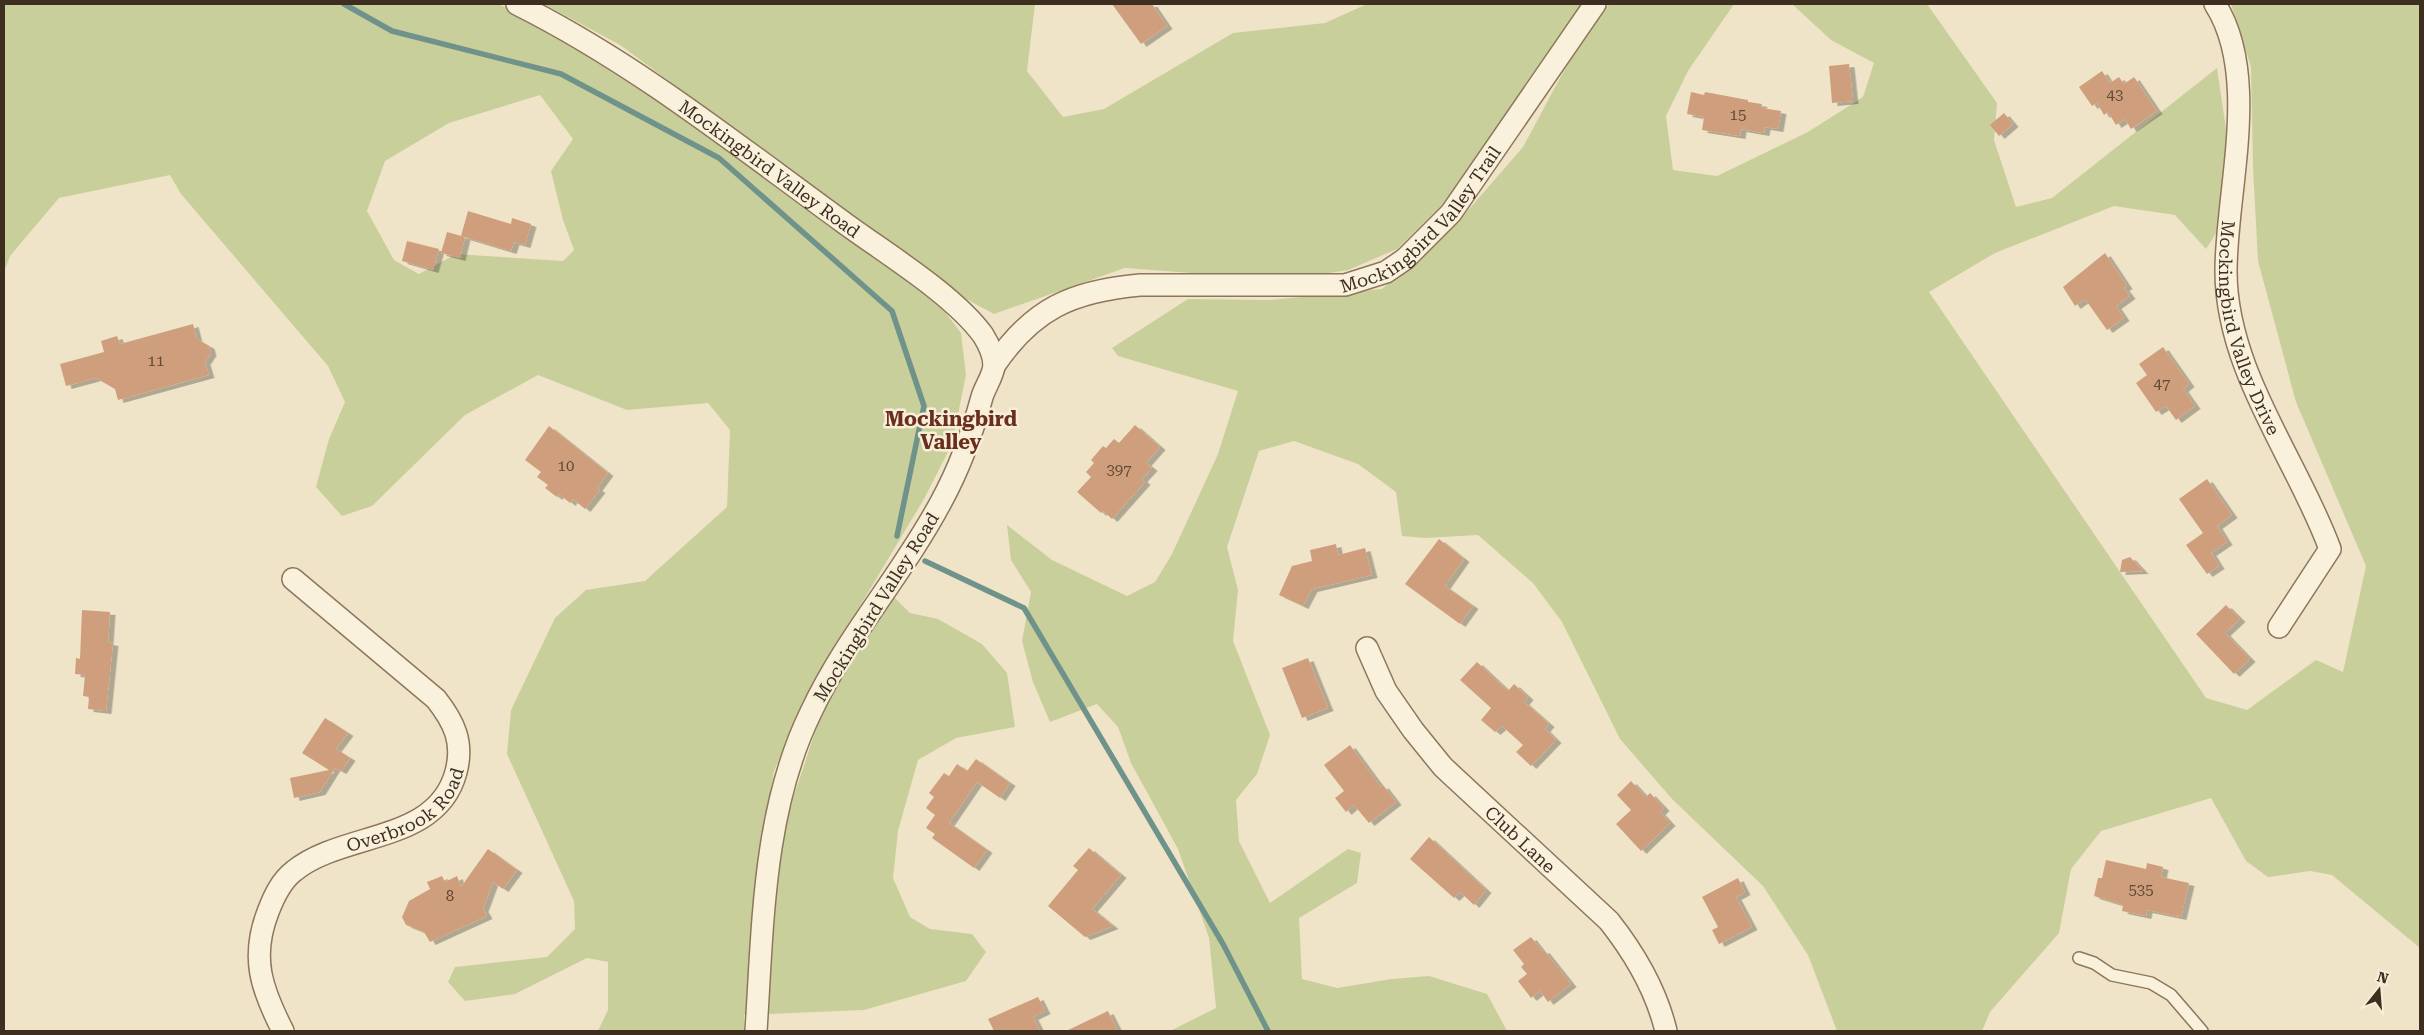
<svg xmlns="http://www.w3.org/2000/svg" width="2424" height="1035" font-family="'Roboto Serif',serif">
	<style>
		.green { fill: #c9cf9b; fill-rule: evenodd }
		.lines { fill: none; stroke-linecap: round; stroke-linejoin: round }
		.stream { stroke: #6f938a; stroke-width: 5.5 }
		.building { fill: #cf9f7d; filter: url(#shadow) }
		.lane-casing { stroke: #8d765c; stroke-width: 14 }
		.street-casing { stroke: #8d765c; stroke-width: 24 }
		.lane { stroke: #faf1dc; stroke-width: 11 }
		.street { stroke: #faf1dc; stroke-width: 21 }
		.labels { text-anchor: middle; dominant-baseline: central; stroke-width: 5; stroke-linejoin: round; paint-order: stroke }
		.number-label { font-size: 15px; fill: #624a37 }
		.street-label { font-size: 18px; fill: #3d2e20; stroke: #f7eed8 }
		.quarter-label { font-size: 20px; font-weight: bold; fill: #6b2e1e; stroke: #f7eed8 }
	</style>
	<defs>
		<filter id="shadow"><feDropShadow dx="5.5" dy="3" stdDeviation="0" flood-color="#0004"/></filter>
	</defs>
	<rect width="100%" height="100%" fill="#f0e4c8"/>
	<!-- green -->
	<g class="green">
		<path d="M4 4H498L535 22 683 118 939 304 961 333 966 375 952 444 924 499 806 696 774 771 758 869 781 861 785 823 827 696 890 593 910 613 938 619 982 644 1007 673 1015 727 956 738 918 760 898 831 893 878 910 917 930 929 972 934 986 952 966 981 864 1010 744 1015V1031H598L608 1010V962L587 958 515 994 465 1001 448 982 455 967 547 957 575 929 574 901 507 754 511 710 555 618 586 590 645 581 727 507 730 430 708 403 627 410 538 375 465 415 372 506 342 516 316 487 329 439 345 402 328 366 181 194 170 175 59 198 10 256 4 272ZM540 95 573 139 551 171 563 220 574 250 563 261 456 254 419 274 394 260 367 211 385 161 449 123Z"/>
		<path d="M544 4H1035L1027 71 1063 117 1104 109 1233 33 1325 23 1367 4H1588L1455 192 1397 249 1348 270 1285 280 1125 268 994 314 966 299 620 45Z"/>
		<path d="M1609 4H1734L1688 71 1666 116 1673 170 1717 176 1808 132 1863 97 1874 63 1831 40 1792 4H1927L1997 103 1994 140 2016 207 2052 198 2217 68 2229 149 2220 227 2206 249 2175 215 2114 206 1995 253 1929 292 2206 698 2247 710 2316 660 2343 672 2366 566 2296 402 2258 261 2253 167 2251 67 2231 4H2420V948L2332 875 2310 871 2268 877 2246 861 2211 798 2101 831 2071 869 2059 933 1990 1012 1982 1031H1837L1808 955 1763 886 1672 799 1620 739 1562 622 1533 583 1478 535 1425 538 1402 536 1396 492 1358 464 1294 441 1259 451 1227 547 1238 590 1233 641 1270 735 1257 774 1236 800 1239 841 1270 903 1348 849 1361 853 1357 883 1299 918 1302 979 1337 988 1392 979 1429 976 1487 994 1507 1031H1170L1216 1008 1209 938 1178 849 1131 763 1118 727 1097 704 1050 722 1033 682 1022 641 1031 592 1011 560 1007 525 1052 560 1127 596 1155 582 1172 554 1218 454 1238 391 1118 356 1112 348 1188 299 1270 300 1382 289 1457 223 1523 147 1576 48Z"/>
	</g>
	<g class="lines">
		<!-- stream -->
		<g class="stream">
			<path d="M344 4 392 31 561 74 719 158 892 311 924 406 897 536"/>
			<path d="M925 561 1024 608 1223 944 1268 1031"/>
		</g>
	</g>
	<!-- building -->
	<g class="building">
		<path d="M1112 4H1152L1167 26 1141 44Z"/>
		<path d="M1849 64 1853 101 1832 103 1829 66Z"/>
		<path d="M2102 71 2110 83 2119 77 2124 84 2134 77 2157 111 2131 129 2125 119 2116 125 2108 112 2104 115 2097 103 2092 106 2079 87Z"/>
		<path d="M1691 92 1704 95 1705 92 1748 100V102L1762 104 1761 108 1781 111 1778 129 1765 127 1764 133 1741 129 1740 136 1702 130 1704 117 1687 114Z"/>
		<path d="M2004 113 2013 124 1999 136 1990 125Z"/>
		<path d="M468 211 511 224 512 218 531 224 525 245 514 242 511 251 461 236Z"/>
		<path d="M447 232 465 237 460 258 441 253Z"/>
		<path d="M407 241 439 249 433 270 402 261Z"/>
		<path d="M2105 253 2127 286 2124 288 2130 296 2116 306 2124 318 2107 330 2085 299 2075 306 2063 287Z"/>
		<path d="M193 324 197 339 209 346 211 353 205 362 209 375 118 400 115 389 96 378 66 386 60 364 104 352 101 341 117 336 120 344Z"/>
		<path d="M2163 347 2189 384 2183 389 2195 406 2176 420 2166 406 2156 412 2136 383 2147 375 2139 364Z"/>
		<path d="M1135 425 1160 447 1146 463 1152 468 1142 479 1145 482 1112 519 1103 511 1101 513 1077 492 1091 477 1086 472 1094 463 1091 460 1103 446 1106 448 1114 439 1119 443Z"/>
		<path d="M549 426 608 473 597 488 600 490 585 509 573 499 570 503 559 494 557 497 545 488 548 485 537 477 541 472 525 460Z"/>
		<path d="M2207 479 2232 515 2217 526 2227 542 2211 553 2219 566 2207 574 2186 545 2203 533 2179 499Z"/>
		<path d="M1439 539 1464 559 1445 586 1473 606 1460 624 1405 584Z"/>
		<path d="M1336 544 1338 555 1365 548 1372 575 1312 589 1303 606 1279 595 1292 566 1312 561 1310 550Z"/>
		<path d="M2130 557 2143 571 2120 572 2122 560Z"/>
		<path d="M2226 605 2240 619 2225 633 2250 659 2234 674 2196 634Z"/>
		<path d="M82 610 110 612 108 642 113 643 106 711 88 709 89 697 83 696 85 675 75 674 76 658 80 659Z"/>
		<path d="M1308 658 1328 708 1302 718 1282 668Z"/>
		<path d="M1477 662 1508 691 1514 684 1528 697 1524 702 1549 724 1545 729 1556 740 1531 766 1516 752 1523 745 1502 726 1495 732 1481 720 1491 708 1460 680Z"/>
		<path d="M325 718 348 733 336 749 350 758 341 771 335 768 320 792 294 798 290 778 329 770 302 753Z"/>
		<path d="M1350 745 1381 787 1383 785 1396 802 1369 823 1354 805 1346 812 1335 798 1344 791 1324 765Z"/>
		<path d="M976 759 1010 783 1000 798 977 782 949 823 987 850 974 868 932 838 935 834 926 828 935 815 926 808 934 797 929 793 944 773 949 776 957 764 967 771Z"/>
		<path d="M1631 781 1646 797 1650 793 1664 808 1660 812 1670 823 1641 851 1616 824 1631 810 1617 795Z"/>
		<path d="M1429 837 1486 890 1474 905 1460 892 1454 898 1410 859Z"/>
		<path d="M1089 848 1121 875 1092 909 1113 926 1085 937 1048 906 1078 870 1073 866Z"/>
		<path d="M488 849 517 870 503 889 493 882 483 909 487 916 430 942 424 932 406 925 402 917 409 901 430 889 427 882 442 876 445 882 457 876 461 887Z"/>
		<path d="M2106 860 2146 869 2147 863 2163 867 2161 877 2189 883 2181 917 2147 910 2146 916 2122 911 2123 905 2094 896 2098 878H2102Z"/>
		<path d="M1738 878 1745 892 1736 897 1752 927 1719 944 1712 930 1718 927 1702 897Z"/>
		<path d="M1531 937 1542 951 1544 950 1571 984 1548 1002 1540 991 1531 998 1518 981 1527 974 1521 967 1524 964 1513 950Z"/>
		<path d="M1038 997 1045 1011 1033 1017 1040 1031H994L988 1019Z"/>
		<path d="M1108 1011 1118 1031H1066Z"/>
	</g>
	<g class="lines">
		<!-- lane casing -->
		<g class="lane-casing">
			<path id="lane" d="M2079 958 2094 963 2112 975 2151 983 2171 995 2202 1031"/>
		</g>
		<!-- street casing -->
		<g class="street-casing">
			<g id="street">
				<path id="s1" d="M517 4C635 63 737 145 843 222 885 253 953 294 983 335 988 343 994 356 994 366 993 376 985 387 982 397 972 434 959 469 941 502 902 575 846 637 811 712 763 810 763 924 756 1031"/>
				<path id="s2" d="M2215 4C2261 76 2226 191 2226 271 2226 371 2297 459 2330 549L2279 627"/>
				<path id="s3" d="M994 366C1032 309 1072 291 1140 285H1345L1386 272 1405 259 1451 213 1595 4"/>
				<path id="s4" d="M1367 648 1386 691 1413 730 1443 767 1609 921C1635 954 1656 989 1666 1031"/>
				<path id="s5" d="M283 1031C262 990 250 958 268 912 274 896 281 881 294 871 343 831 437 844 456 772 464 742 454 722 436 699L293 579"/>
			</g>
		</g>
		<!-- lane -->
		<use href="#lane" class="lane"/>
		<!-- street -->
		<use href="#street" class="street"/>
	</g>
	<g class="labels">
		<!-- number labels -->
		<g class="number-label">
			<text x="2115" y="95">43</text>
			<text x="1738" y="115">15</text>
			<text x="156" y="361">11</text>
			<text x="2162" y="384">47</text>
			<text x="566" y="466">10</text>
			<text x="1119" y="470">397</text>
			<text x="2141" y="890">535</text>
			<text x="450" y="896">8</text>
		</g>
		<!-- street labels -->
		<g class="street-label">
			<text stroke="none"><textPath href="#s1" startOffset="302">Mockingbird Valley Road</textPath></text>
			<text stroke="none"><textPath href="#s3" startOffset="482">Mockingbird Valley Trail</textPath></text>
			<text stroke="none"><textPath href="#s2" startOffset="332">Mockingbird Valley Drive</textPath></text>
			<text transform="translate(876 607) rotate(-58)">Mockingbird Valley Road</text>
			<text stroke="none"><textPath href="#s5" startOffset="304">Overbrook Road</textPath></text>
			<text stroke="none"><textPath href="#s4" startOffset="248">Club Lane</textPath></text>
		</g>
		<!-- quarter labels -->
		<g class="quarter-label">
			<text x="951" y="419">Mockingbird<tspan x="951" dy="23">Valley</tspan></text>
		</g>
	</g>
	<!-- border -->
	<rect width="2424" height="1035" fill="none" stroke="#3d2e20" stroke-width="10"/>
	<!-- north arrow -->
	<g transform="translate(2379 990) rotate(17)" stroke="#f7eed8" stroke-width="4" paint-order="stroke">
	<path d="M0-4L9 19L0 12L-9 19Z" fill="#3d2e20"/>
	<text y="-8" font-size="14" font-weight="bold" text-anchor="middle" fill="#3d2e20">N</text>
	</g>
</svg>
